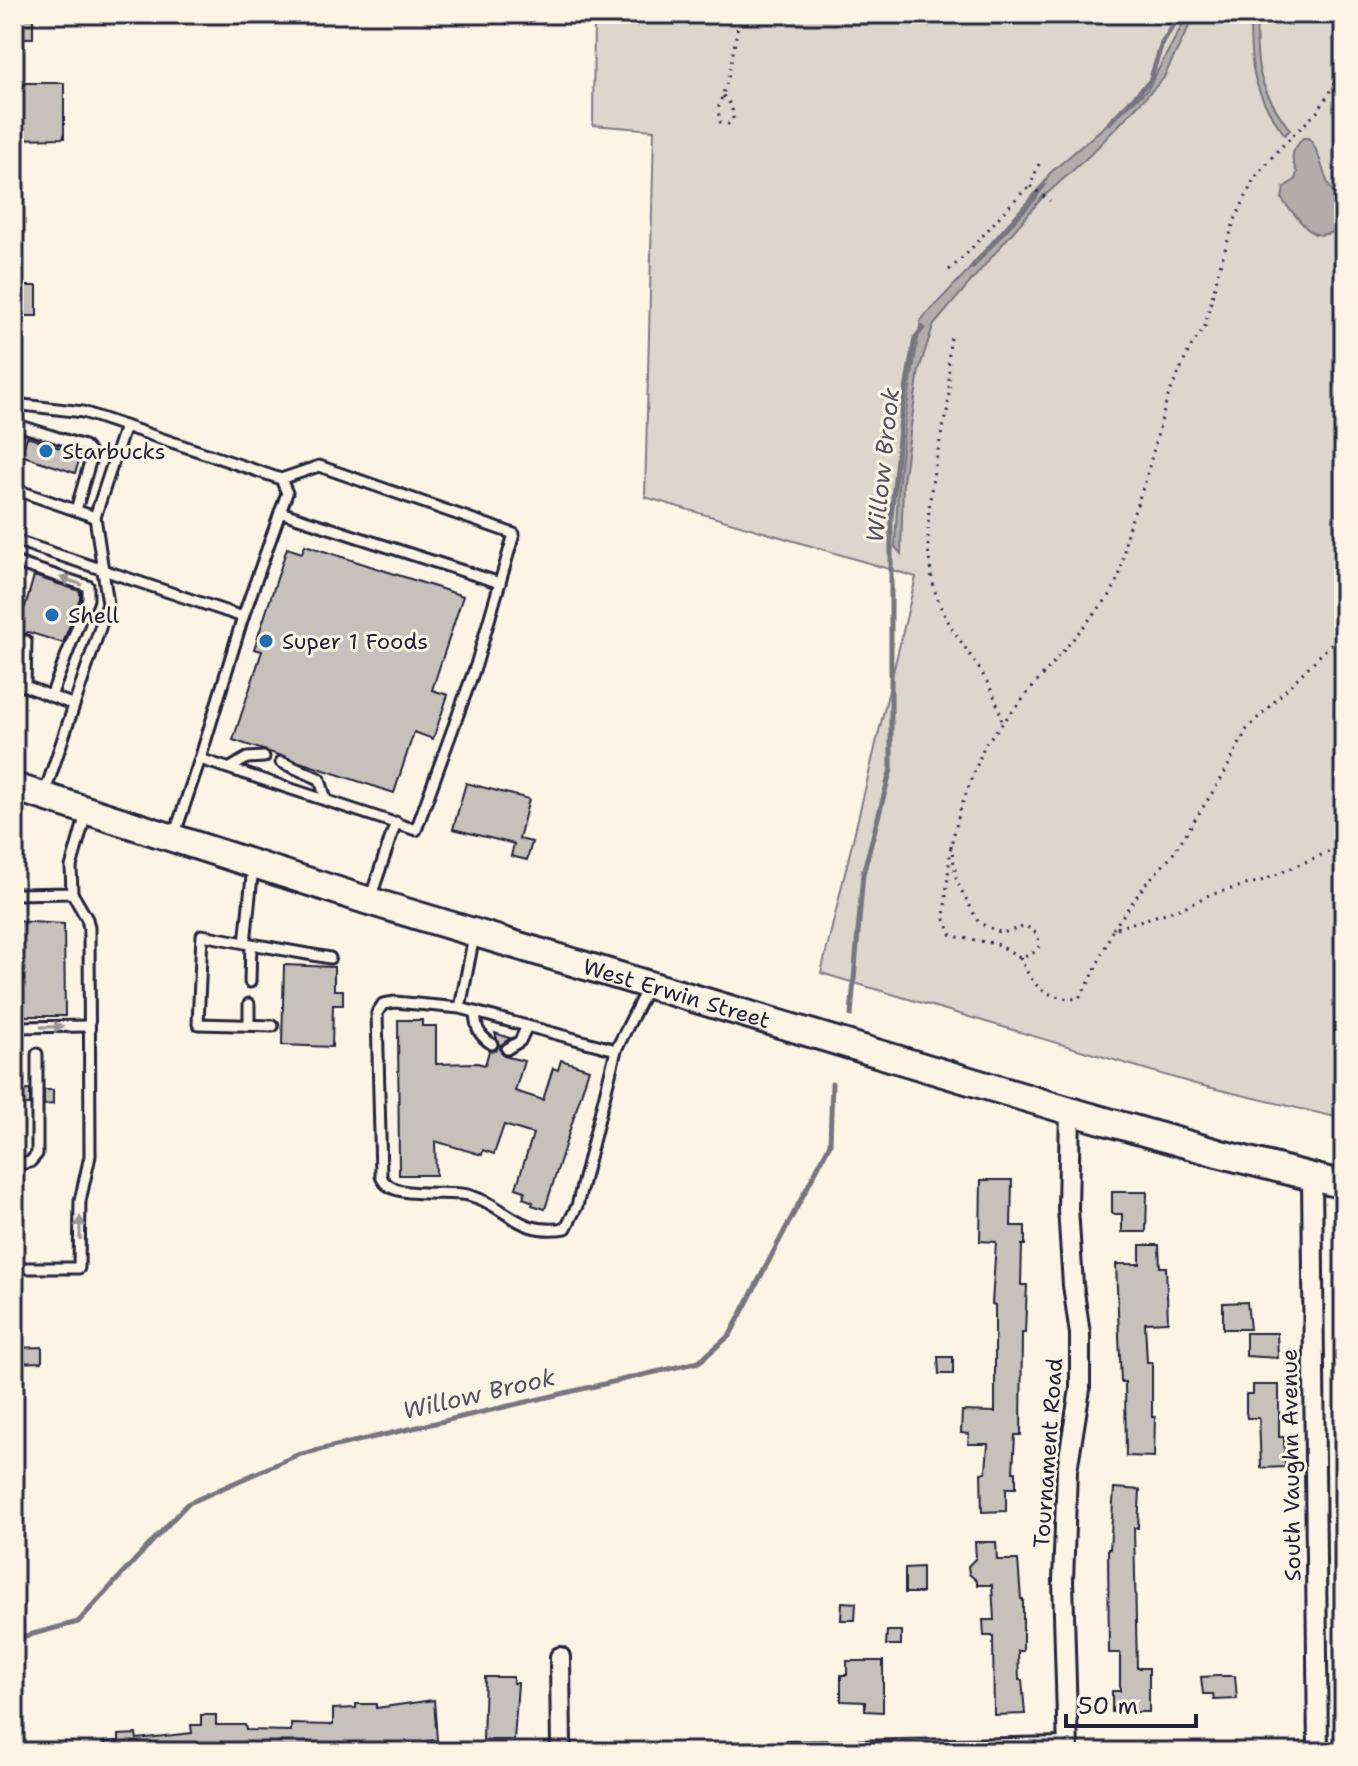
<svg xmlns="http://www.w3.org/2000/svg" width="1358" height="1766" font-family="'Shantell Sans',sans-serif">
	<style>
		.green { fill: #dcd6cc; stroke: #7f7c84; stroke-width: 2 }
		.water { fill: #b2adab; stroke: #78757e; stroke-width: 2 }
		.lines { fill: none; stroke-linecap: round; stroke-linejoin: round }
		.stream { stroke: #78757e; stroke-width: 5 }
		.building { fill: #c6c1bb; stroke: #22223b; stroke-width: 2 }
		.service-casing { stroke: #22223b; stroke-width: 15 }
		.minor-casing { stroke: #22223b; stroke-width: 24 }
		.secondary-casing { stroke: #22223b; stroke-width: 32 }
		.path { stroke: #22223b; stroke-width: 3; stroke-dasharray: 2 6; stroke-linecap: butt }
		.service { stroke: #fcf5e5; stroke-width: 9 }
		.minor { stroke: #fcf5e5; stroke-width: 18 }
		.secondary { stroke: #fcf5e5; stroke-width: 26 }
		.oneway { fill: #9a9698 }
		.poi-dot { fill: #1f6fb2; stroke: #fcf5e5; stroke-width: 3 }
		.labels { text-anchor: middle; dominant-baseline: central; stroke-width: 6; stroke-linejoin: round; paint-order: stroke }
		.poi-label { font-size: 22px; fill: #22223b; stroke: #fcf5e5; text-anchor: start }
		.street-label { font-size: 22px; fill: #22223b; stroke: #fcf5e5 }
		.water-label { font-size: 24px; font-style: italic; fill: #545362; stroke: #fcf5e5 }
	</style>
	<rect width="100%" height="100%" fill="#fcf5e5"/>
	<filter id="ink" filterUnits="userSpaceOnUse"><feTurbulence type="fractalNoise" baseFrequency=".0125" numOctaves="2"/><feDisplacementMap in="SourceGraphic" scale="16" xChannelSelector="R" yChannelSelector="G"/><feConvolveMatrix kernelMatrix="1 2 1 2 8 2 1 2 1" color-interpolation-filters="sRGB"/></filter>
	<g filter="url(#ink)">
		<!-- green -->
		<path class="green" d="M594 14H1344V1119L1195 1084 821 973 916 577 645 497 654 130 593 125Z"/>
		<!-- water -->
		<g class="water">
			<path d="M1188 14H1195L1163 79 1091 154 1041 199 933 326 919 370 903 482 901 554 895 547 898 487 905 418 921 320 1036 199 1049 174 1148 89Z"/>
			<path d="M1250 14H1257C1255 68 1258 87 1290 130L1285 135C1252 92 1250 67 1250 14Z"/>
			<path d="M1303 138H1308C1325 155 1321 190 1344 202V229C1313 239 1314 237 1295 215 1290 209 1286 206 1282 199L1284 187 1295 180 1297 172C1289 157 1292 151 1303 138Z"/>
		</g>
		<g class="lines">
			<!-- stream -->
			<g class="stream">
				<path d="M1109 123 1150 81 1162 43 1181 14"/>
				<path d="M972 267 1044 185"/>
				<path d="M851 1015 863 874 891 769V518L901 418 915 338 923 328"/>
				<path d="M14 1639 78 1622 187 1504 297 1455 699 1362 730 1335 830 1144 832 1083"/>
			</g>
		</g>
		<!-- building -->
		<g class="building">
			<rect x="14" y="14" width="19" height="24"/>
			<path d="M14 83H64V138L14 139Z"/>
			<rect x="14" y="286" width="23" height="30"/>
			<path d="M27 437 81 455 75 473 21 455Z"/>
			<path d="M305 545 463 596 432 690 448 695 433 739 414 732 394 793 233 740 262 651 254 649 287 548 302 553Z"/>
			<path d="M34 576 80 591V598L63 643 28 632 19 638 18 659 14 658V605L25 607Z"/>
			<path d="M466 783 529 799 519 839 532 842 527 860 511 856 514 844 453 829Z"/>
			<path d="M14 921 64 924 65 1016H14Z"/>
			<path d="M284 965 334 967V990H343V1005H333L332 1047 282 1045Z"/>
			<path d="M398 1020H422V1026H436V1064L477 1063 485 1065 489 1051 496 1050 499 1045 495 1033 510 1038 501 1045 500 1050 504 1056 524 1061 515 1091 543 1100 553 1068 558 1070 561 1060 589 1069 545 1209 532 1205 533 1202 523 1198 525 1191 516 1188 533 1134 504 1125 494 1154 483 1150 482 1155 435 1141 436 1175H399Z"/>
			<path d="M30 1090V1105H14V1091Z"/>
			<path d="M44 1090H53V1104L44 1105Z"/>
			<path d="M981 1180H1012L1011 1226H1025V1245H1022L1021 1285H1027L1025 1333H1022L1021 1435H1015L1013 1472H1016V1488H1006V1511L982 1512 981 1473 986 1472 988 1444H968L969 1434 961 1433 962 1411 995 1412V1305L992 1304 996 1242 980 1241Z"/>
			<path d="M1112 1192H1147L1146 1232H1122V1214H1112Z"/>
			<path d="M1140 1245H1159L1160 1267H1166L1168 1322 1145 1323 1147 1362H1152V1417H1155L1154 1457 1126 1456 1125 1382H1121L1116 1264H1140Z"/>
			<path d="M1247 1302 1250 1329H1223V1303Z"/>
			<path d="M1246 1333H1277L1278 1358 1246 1356Z"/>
			<path d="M42 1347V1362L14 1363V1348Z"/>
			<path d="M938 1357H953V1374H939Z"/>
			<path d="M1253 1385H1279V1437H1284L1285 1467 1261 1468 1259 1418H1247L1246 1412V1394H1253Z"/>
			<path d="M1114 1488 1140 1490 1138 1528H1134L1137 1668H1149V1712H1112V1691H1120V1653H1109L1108 1549H1110Z"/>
			<path d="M975 1542H996L997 1560H1018L1021 1599H1023V1651H1018L1019 1680H1022L1025 1714 994 1715 993 1636H984L983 1620H994L992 1585H977V1581L969 1574 968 1566 976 1558Z"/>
			<path d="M922 1567V1593H905V1568Z"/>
			<path d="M842 1602 856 1603 855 1620H841Z"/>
			<path d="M887 1631H901V1645H886Z"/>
			<path d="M847 1661H883V1712L865 1711V1702L841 1701V1675H847Z"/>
			<path d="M1219 1676H1235L1237 1699 1214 1700 1213 1694H1203L1201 1677Z"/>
			<path d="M485 1677H513V1683H518L514 1740H483Z"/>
			<path d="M434 1700 437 1740 425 1741 426 1745 413 1746V1752H393L392 1744 367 1745V1749H354V1752H105V1742L119 1741V1735L136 1734 137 1739 192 1733 191 1725H201V1715H216V1725H245L246 1730 291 1731V1724L333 1725V1709L356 1708V1704H376V1708Z"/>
		</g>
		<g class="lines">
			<!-- service casing -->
			<g class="service-casing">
				<g id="service">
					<path d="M14 404 83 412 281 479 287 493 243 617 200 759 174 836"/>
					<path d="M14 424 84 446 92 455 76 510"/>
					<path d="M14 489 95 517"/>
					<path d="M280 512 500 583"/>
					<path d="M14 540 243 617"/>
					<path d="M14 562 88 586V599L51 696"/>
					<path d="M14 665 25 686 74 705"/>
					<path d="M14 685 25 686 26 641"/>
					<path d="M200 759 416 830 476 665 514 534 319 466 281 479"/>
					<path d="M281 762 320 779 326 800"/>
					<path d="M232 767 247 758 264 757"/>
					<path d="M44 795 108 604 95 517 125 426"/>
					<path d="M253 867 245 943 330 958"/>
					<path d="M14 894 72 893 71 867 86 814"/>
					<path d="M370 899 396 822"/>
					<path d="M245 943 202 935 198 1024 273 1026"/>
					<path d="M250 982 251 944"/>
					<path d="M460 1008 616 1050 577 1206 566 1228C516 1236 509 1206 468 1195 446 1189 390 1202 381 1176L377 1013 383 1004 395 1002 460 1008 474 936"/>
					<path d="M475 1012C476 1028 478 1035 492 1044"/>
					<path d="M249 1025V1004"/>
					<path d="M14 1027 89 1026"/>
					<path d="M507 1049 520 1041 527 1026"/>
					<path d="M616 1050 648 986"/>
					<path d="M14 1165 30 1162 37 1154V1054"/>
					<path d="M14 1225 15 1242"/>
					<path d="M14 1268H79L80 1201 90 1156 89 928 87 919 72 893"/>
				</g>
			</g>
			<!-- minor casing -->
			<g class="minor-casing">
				<g id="minor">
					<path d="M1312 1177 1318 1752"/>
					<path d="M560 1657 561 1752"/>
					<path d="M788 1752 1068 1747"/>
					<path d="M1068 1752 1063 1581 1067 1470 1080 1389V1334L1073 1285 1068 1208 1070 1111"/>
				</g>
			</g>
			<!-- secondary casing -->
			<g class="secondary-casing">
				<g id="secondary">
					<path id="s1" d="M14 787 369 901 1070 1111 1221 1154 1344 1185"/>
				</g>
			</g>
			<!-- path -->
			<g class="path">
				<path d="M723 96C731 103 733 109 733 119L728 124 720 122 718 109 729 75 740 14"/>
				<path d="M1039 164 1030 186 1050 201"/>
				<path d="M949 270C979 245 1000 211 1030 186"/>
				<path d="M951 338C946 361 951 382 948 405 947 417 942 429 940 441 930 487 922 540 934 587 946 637 994 671 1002 723"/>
				<path d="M951 845 957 882 979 923 1002 933 1026 926 1037 934 1040 945 1033 953 1020 957 997 944 952 936 944 917 951 845 961 807 985 744 1111 594 1121 571 1127 532 1145 482 1167 399 1190 348 1205 326 1221 262 1234 222 1254 179 1279 149 1319 110 1344 66"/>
				<path d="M1113 929 1147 882 1171 857 1223 776 1247 729 1344 631"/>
				<path d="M1020 957C1033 988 1045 998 1078 999L1090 981 1113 929 1182 908 1209 895 1264 880 1328 852 1344 840"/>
			</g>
			<!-- service -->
			<use href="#service" class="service"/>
			<!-- minor -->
			<use href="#minor" class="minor"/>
			<!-- secondary -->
			<use href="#secondary" class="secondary"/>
		</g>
		<!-- one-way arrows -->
		<defs><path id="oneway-solid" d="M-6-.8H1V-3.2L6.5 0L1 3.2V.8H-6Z" transform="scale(2)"/></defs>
		<g class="oneway">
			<use href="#oneway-solid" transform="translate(71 581) rotate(-162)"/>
			<use href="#oneway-solid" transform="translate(52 1027) rotate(-1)"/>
			<use href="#oneway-solid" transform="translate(80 1228) rotate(-90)"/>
		</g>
	</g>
	<!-- markers -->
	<g class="poi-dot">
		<circle cx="46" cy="451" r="8"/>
		<circle cx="52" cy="615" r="8"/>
		<circle cx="266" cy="641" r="8"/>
	</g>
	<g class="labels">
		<!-- poi labels -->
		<g class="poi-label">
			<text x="62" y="451">Starbucks</text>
			<text x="68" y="615">Shell</text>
			<text x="282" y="641">Super 1 Foods</text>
		</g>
		<!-- street labels -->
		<g class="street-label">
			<text stroke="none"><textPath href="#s1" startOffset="694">West Erwin Street</textPath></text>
			<text transform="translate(1048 1453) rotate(-86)">Tournament Road</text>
			<text transform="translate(1291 1465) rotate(-91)">South Vaughn Avenue</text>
		</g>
		<!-- water labels -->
		<g class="water-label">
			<text transform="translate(883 465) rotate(-84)">Willow Brook</text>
			<text transform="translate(479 1394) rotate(-13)">Willow Brook</text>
		</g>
	</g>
	<!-- margin -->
	<rect width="1358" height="1766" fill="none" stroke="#fcf5e5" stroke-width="48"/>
	<rect x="24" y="24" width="1310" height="1718" fill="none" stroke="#22223b" stroke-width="3" filter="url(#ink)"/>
	<!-- scale -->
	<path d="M1066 1714v12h130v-12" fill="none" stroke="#22223b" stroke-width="4"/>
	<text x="1078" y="1714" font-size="24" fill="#22223b" stroke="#fcf5e5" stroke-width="6" paint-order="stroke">50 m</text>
</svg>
